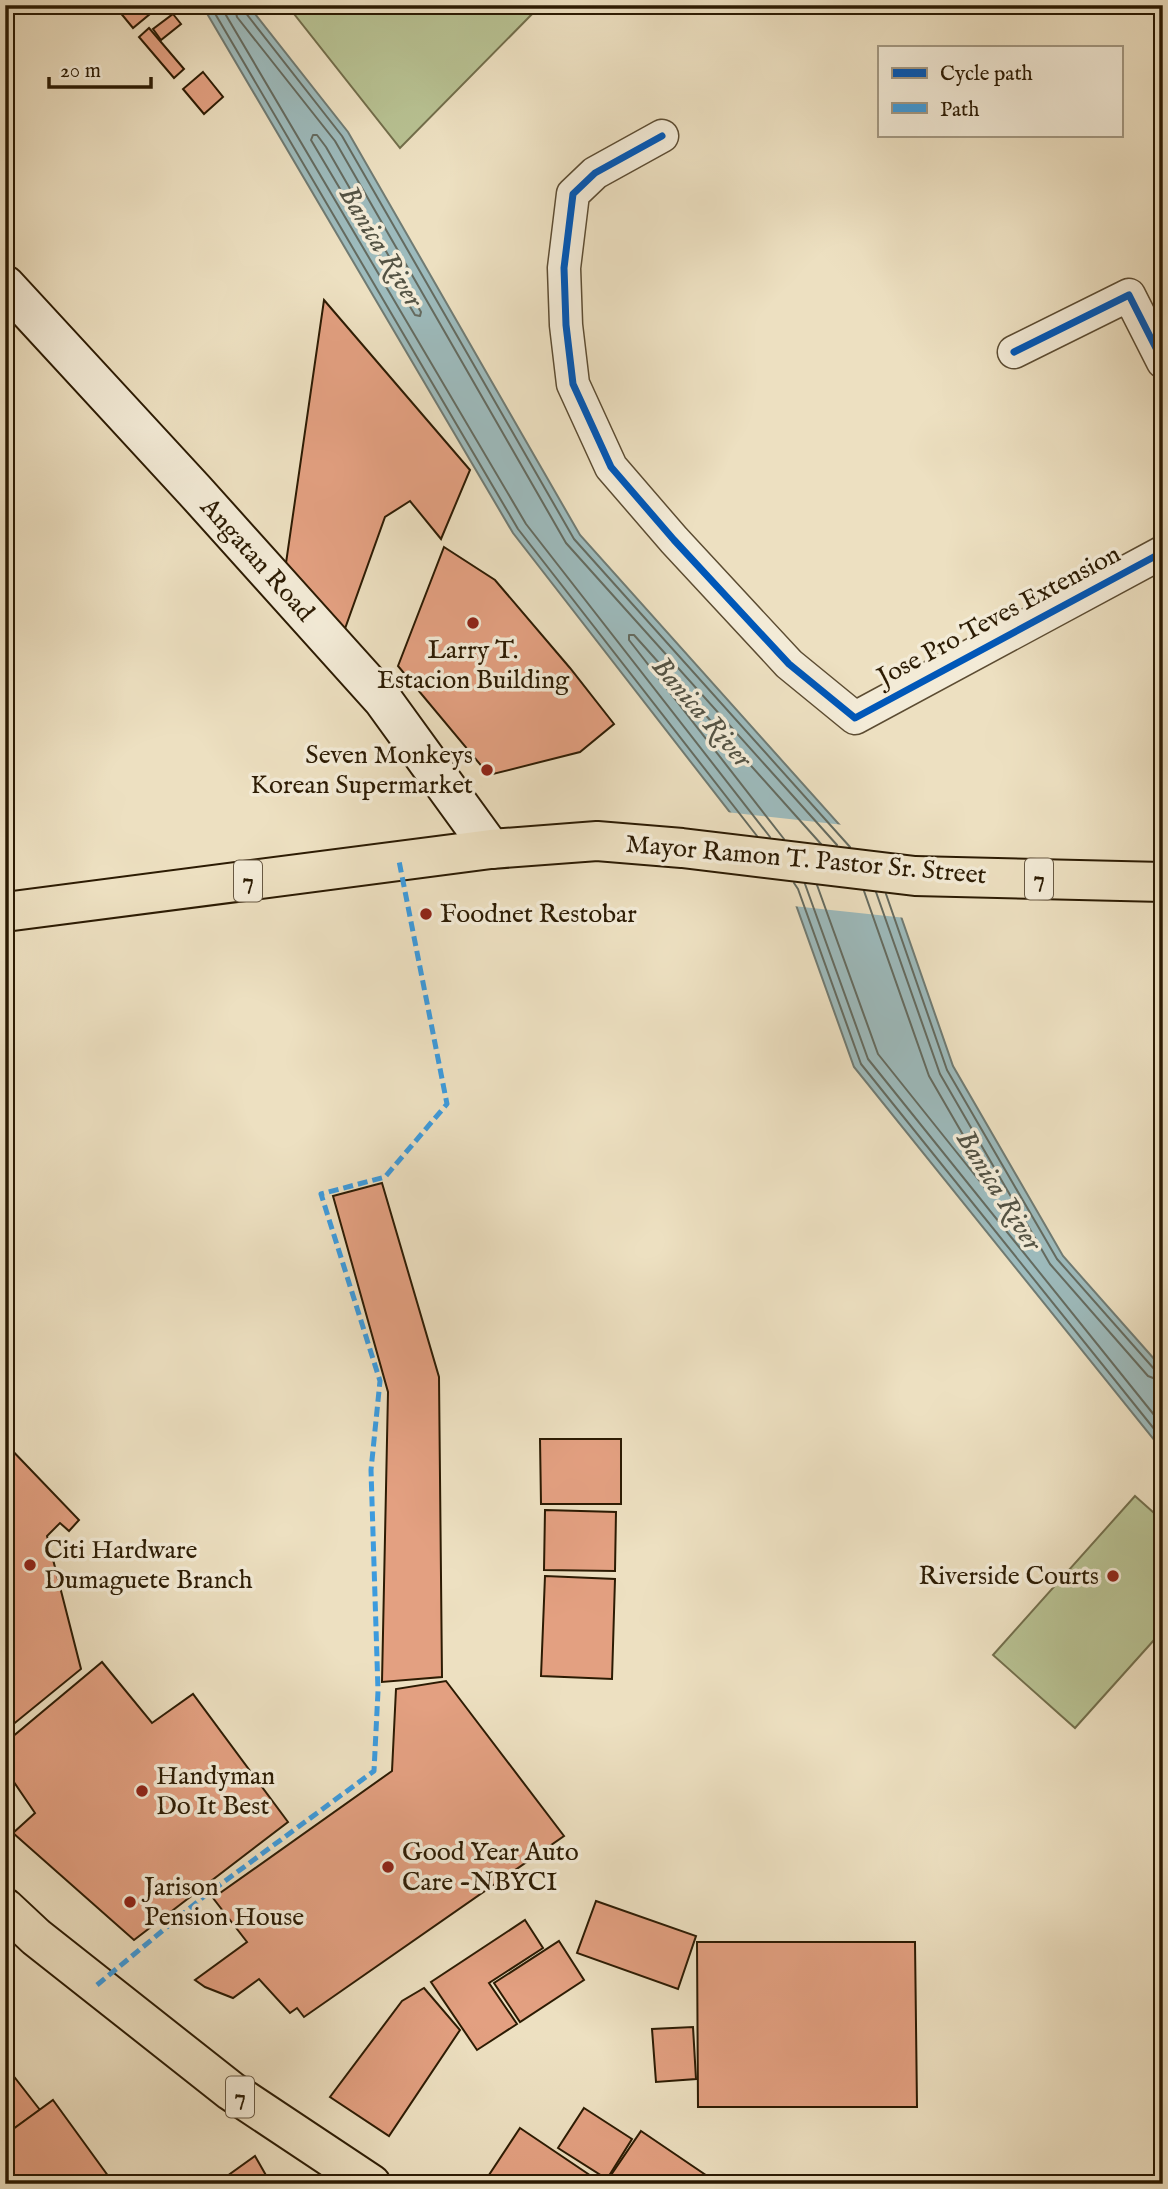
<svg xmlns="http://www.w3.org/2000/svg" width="1168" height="2189" font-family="'IM FELL English',serif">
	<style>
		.green { fill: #b8c293; stroke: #726e4b; stroke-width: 2 }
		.water { fill: #9dbbbd; stroke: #707b73; stroke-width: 2 }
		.pier { fill: #ede0c1 }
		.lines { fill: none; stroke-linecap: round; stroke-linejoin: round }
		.shore { stroke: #646b60; stroke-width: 2 }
		.building { fill: #e3a081; stroke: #2c1b03; stroke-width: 2 }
		.street-casing { stroke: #5c4c32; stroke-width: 35 }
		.secondary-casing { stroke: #2c1b03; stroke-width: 42 }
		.primary-casing { stroke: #2c1b03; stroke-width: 42 }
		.street { stroke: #f3ebd7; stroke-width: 32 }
		.secondary { stroke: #f3ebd7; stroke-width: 38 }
		.primary { stroke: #ede0c1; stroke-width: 38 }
		.quiet { stroke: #3d9bdd; stroke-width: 5; stroke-dasharray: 10 5; stroke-linecap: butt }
		.cycleway-casing { stroke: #f3ebd7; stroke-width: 11 }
		.cycleway { stroke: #0057b8; stroke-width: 7 }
		.poi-dot { fill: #8f2418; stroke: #f3ebd7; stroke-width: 2.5 }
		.labels { text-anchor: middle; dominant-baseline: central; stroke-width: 7; stroke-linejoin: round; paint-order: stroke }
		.shield { fill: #f3ebd7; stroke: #685943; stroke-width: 2 }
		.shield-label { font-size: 24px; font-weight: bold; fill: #2c1b03 }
		.street-label { font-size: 26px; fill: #2c1b03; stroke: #f3ebd7 }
		.poi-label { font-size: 26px; fill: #2c1b03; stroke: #f3ebd7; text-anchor: start }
		.water-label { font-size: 28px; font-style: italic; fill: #545344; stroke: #f3ebd7 }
	</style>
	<rect width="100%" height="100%" fill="#ede0c1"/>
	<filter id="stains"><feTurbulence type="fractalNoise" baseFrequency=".00286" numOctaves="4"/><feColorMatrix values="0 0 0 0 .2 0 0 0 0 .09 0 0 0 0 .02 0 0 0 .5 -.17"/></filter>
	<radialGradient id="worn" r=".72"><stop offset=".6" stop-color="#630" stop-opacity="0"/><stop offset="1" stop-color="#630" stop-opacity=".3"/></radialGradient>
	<!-- green -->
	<g class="green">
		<path d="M287 5H541L400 148Z"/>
		<path d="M1135 1496 1163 1521V1630L1075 1728 993 1655Z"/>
	</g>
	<!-- water -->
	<path class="water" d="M202 5H248L348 132 580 535 888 879 953 1066 1063 1256 1163 1369V1451L854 1067 791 891 513 533Z"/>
	<!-- pier -->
	<path class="pier" d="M726 812 844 825 891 877 906 918 793 906 788 892Z"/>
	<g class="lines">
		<!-- shore -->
		<g class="shore">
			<path d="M210 5 518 529 757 836"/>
			<path d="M220 5 526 524 770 837"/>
			<path d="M234 5 237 17 335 141 566 543 837 845"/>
			<path d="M243 5 245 12 342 136 574 539 850 847"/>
			<path d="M313 135H317L326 147 421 312 420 316 415 315 311 140Z"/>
			<path d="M784 839 629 640V635H634L821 844"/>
			<path d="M794 883 798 889 861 1064 1163 1440"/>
			<path d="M805 884 868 1059 1163 1426"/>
			<path d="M817 885 878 1054 986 1189 990 1190 992 1185 929 1076 864 891"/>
			<path d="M876 892 940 1074 1050 1264 1148 1376 1163 1382"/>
			<path d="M886 894 947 1070 1057 1259 1155 1370 1163 1373"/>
		</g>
	</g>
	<!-- building -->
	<g class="building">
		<path d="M114 5H153L156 9 133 28Z"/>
		<path d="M173 14 181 24 161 40 153 29Z"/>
		<path d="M149 28 184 69 174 78 139 37Z"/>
		<path d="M203 72 223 97 204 114 183 89Z"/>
		<path d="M324 300 470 470 441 539 410 501 385 517 342 637 285 570Z"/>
		<path d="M444 547 495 580 570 668 614 724 580 752 489 775 398 666Z"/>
		<path d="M382 1183 439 1377 442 1677 382 1682 388 1392 333 1196Z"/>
		<path d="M540 1439H621V1504H541Z"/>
		<path d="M5 1443 79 1520 69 1531 60 1523 47 1536 81 1669 5 1731Z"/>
		<path d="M545 1510 616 1512 615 1571 544 1570Z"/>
		<path d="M545 1576 615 1579 612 1679 541 1676Z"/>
		<path d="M102 1662 152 1723 193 1694 288 1822 134 1940 13 1833 35 1813 5 1769V1743Z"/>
		<path d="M446 1681 564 1836 304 2017 297 2008 290 2013 259 1979 233 1998 205 1987 195 1980 247 1942 213 1898 392 1771 396 1689Z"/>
		<path d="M596 1901 696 1936 678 1989 577 1953Z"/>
		<path d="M525 1920 543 1948 489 1983 517 2024 477 2050 431 1982Z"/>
		<path d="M559 1941 584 1980 520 2022 494 1983Z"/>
		<path d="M697 1942H915L917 2107H698Z"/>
		<path d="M424 1988 460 2030 389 2136 330 2097 402 2001Z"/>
		<path d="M693 2027 696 2079 656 2082 652 2029Z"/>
		<path d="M5 2065 40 2110 5 2135Z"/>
		<path d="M53 2100 114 2184H5V2135Z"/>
		<path d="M584 2108 632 2139 607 2179 558 2148Z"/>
		<path d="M520 2128 603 2184H483Z"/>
		<path d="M641 2131 719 2184H618L609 2178Z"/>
		<path d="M255 2156 271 2184H216Z"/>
	</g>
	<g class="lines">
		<!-- street casing -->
		<g class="street-casing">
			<g id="street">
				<path d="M662 136 595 173 573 194 564 268 566 325 573 384 611 467 674 540 789 664 855 718 1163 552"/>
				<path d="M1014 352 1129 295 1163 362"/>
			</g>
		</g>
		<!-- secondary casing -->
		<g class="secondary-casing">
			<path id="secondary" d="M5 285 195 491 383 700 491 849"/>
		</g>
		<!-- primary casing -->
		<g class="primary-casing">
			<g id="primary">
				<path d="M5 912 491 849 597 841 682 848 915 876 1163 882"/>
				<path d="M5 1908 36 1937 231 2091 371 2184"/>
			</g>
		</g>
		<!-- street -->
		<use href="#street" class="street"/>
		<!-- secondary -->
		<use href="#secondary" class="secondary"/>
		<!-- primary -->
		<use href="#primary" class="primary"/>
		<!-- quiet -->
		<path class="quiet" d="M97 1985 202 1898 374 1771 378 1691 371 1470 380 1381 321 1194 385 1177 447 1104 399 861"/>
		<!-- cycleway casing -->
		<g class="cycleway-casing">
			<g id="cycleway">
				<path d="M662 136 595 173 573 194 564 268 566 325 573 384 611 467 674 540 789 664 855 718 1163 552"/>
				<path d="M1014 352 1129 295 1163 362"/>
			</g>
		</g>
		<!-- cycleway -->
		<use href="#cycleway" class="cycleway"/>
	</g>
	<!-- markers -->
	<g class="poi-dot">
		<circle cx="473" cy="623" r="7"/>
		<circle cx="487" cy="770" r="7"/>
		<circle cx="426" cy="914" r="7"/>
		<circle cx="30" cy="1565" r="7"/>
		<circle cx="1113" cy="1576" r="7"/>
		<circle cx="142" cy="1791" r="7"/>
		<circle cx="388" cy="1867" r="7"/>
		<circle cx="130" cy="1902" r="7"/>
	</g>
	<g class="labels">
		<!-- shield labels -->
		<g class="shield">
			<rect x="1025" y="858.5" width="28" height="41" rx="5"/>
			<rect x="234" y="860.5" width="28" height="41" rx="5"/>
			<rect x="226" y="2076.5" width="28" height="41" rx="5"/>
		</g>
		<g class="shield-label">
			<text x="1039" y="879">7</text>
			<text x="248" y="881">7</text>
			<text x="240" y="2097">7</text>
		</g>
		<!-- street labels -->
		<g class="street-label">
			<text transform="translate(257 560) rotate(48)">Angatan Road</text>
			<text transform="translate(999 616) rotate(-28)">Jose Pro Teves Extension</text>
			<text transform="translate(806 860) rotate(5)">Mayor Ramon T. Pastor Sr. Street</text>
		</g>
		<!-- poi labels -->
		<g class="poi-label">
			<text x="473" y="650" text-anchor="middle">Larry T.<tspan x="473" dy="30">Estacion Building</tspan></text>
			<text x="473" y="755" text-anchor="end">Seven Monkeys<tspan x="473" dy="30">Korean Supermarket</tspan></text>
			<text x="440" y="914">Foodnet Restobar</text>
			<text x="44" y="1550">Citi Hardware<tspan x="44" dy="30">Dumaguete Branch</tspan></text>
			<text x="1099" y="1576" text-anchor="end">Riverside Courts</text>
			<text x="156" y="1776">Handyman<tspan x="156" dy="30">Do It Best</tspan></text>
			<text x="402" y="1852">Good Year Auto<tspan x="402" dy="30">Care -NBYCI</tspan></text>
			<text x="144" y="1887">Jarison<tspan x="144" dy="30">Pension House</tspan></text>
		</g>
		<!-- water labels -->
		<g class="water-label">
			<text transform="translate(380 247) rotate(59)">Banica River</text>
			<text transform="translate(701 713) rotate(49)">Banica River</text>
			<text transform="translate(998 1191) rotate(58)">Banica River</text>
		</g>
	</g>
	<!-- margin -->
	<rect width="1168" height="2189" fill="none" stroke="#ede0c1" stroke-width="28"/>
	<rect x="7" y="7" width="1154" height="2175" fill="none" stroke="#2c1b03" stroke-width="3.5"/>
	<rect x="14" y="14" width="1140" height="2161" fill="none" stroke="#2c1b03" stroke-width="2"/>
	<!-- legend -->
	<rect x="878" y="46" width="245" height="91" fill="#f3ebd7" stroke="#a39882" stroke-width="2"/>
	<rect x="892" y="68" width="35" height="10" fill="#0057b8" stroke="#a39882" stroke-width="2"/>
	<text x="940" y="80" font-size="21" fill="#2c1b03">Cycle path</text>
	<rect x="892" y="103" width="35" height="10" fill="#3d9bdd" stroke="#a39882" stroke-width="2"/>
	<text x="940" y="116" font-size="21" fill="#2c1b03">Path</text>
	<!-- scale -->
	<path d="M49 77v10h102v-10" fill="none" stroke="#2c1b03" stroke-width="3.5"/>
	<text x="60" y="77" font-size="21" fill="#2c1b03" stroke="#f3ebd7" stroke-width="5" paint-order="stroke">20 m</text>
	<rect width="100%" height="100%" filter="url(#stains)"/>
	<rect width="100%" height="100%" fill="url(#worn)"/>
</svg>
